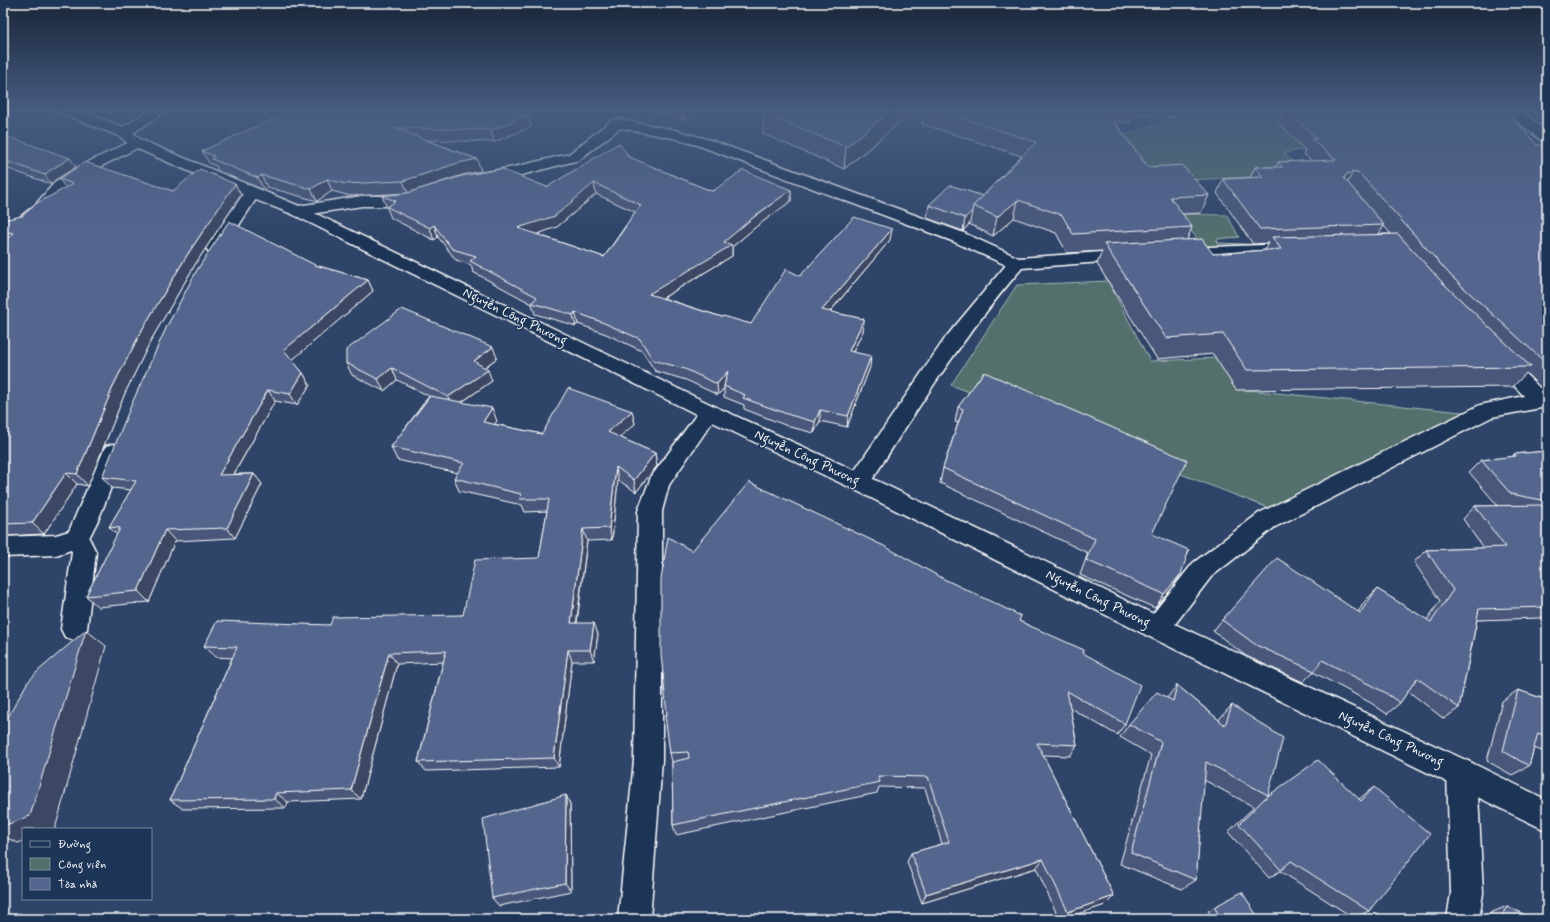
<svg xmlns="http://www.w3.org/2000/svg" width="1550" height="922" font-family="Mynerve,sans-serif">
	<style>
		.green { fill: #526f6d; stroke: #a8b7b6 }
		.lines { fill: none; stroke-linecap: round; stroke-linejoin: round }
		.street-casing { stroke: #fff; stroke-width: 3 }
		.secondary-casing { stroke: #fff; stroke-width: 3 }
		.street { fill: #1d3557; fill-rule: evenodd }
		.secondary { fill: #1d3557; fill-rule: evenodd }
		.wall { fill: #48587a; stroke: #fff; fill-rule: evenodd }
		.shaded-wall { fill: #3b4763; stroke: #fff }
		.building { fill: #54668e; stroke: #fff; fill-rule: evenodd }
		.labels { text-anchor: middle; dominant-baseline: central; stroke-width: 3; stroke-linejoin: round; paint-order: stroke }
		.street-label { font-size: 13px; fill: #fff; stroke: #1d3557 }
	</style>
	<rect width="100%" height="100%" fill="#2e4468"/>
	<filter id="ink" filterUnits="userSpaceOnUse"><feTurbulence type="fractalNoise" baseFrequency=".025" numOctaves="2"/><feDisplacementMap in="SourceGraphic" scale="8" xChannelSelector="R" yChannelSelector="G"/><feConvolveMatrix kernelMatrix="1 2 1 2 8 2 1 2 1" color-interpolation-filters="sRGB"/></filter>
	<g filter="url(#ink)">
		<!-- green -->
		<g class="green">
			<path d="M1192 109H1298L1319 147 1284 153 1306 174 1150 182 1066 120 1129 134Z"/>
			<path d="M1178 214C1194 214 1210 215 1227 215L1239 237 1217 239 1218 243 1321 247 1205 249Z"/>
			<path d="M1108 281 1150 361 1218 358 1238 389 1481 414 1284 514 951 385 1017 285Z"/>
		</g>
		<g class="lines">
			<!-- street casing -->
			<g class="street-casing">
				<g id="street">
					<path d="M617 119 675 130 710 140 964 233 1019 258 1129 250 1135 251 1138 255 1135 259 1129 260 1022 268C963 336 915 412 867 488L859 491 851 488 848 482 851 476 946 337 1006 265 952 241 700 146 673 138 620 128 579 160 514 177 481 182 475 180 473 177 475 174 514 167 569 154 612 120Z"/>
					<path d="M136 139 141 140 143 143 141 146 92 171 68 187 47 211 30 226 3 231V221L19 218 35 205 56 181 82 165Z"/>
					<path d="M252 188 258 190 260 193 224 248 221 252 215 253 209 252 206 248 246 190Z"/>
					<path d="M413 192 419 194 421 197 419 200 391 206H362L298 216 292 214 290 211 292 208 298 206 362 196H391Z"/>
					<path d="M1291 244 1297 245 1300 249 1297 253 1291 254 1181 258 1175 257 1172 253 1175 249 1181 248Z"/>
					<path d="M1497 351 1504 353 1547 395V409L1541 408 1492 417 1275 527 1211 577 1166 636 1157 639 1148 636 1144 628 1148 620 1193 563 1259 513 1480 405 1524 396 1487 358 1490 353Z"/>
					<path d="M709 405 716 407 719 412 669 485 662 511V760L650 919H618L634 760 638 511 651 477 702 407Z"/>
					<path d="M114 444 122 446 125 452 99 518 89 538 96 552 87 629 83 637 74 640 65 637 61 629 72 552 71 550 56 555 3 557V537L56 535 69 531 103 452 106 446Z"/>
					<path d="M1462 759 1472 763 1477 773 1483 893 1479 919H1447L1451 893 1447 773 1452 763Z"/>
				</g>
			</g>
			<!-- secondary casing -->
			<g class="secondary-casing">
				<g id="secondary">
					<path d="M56 109H75L123 127 151 109H167L165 112 133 133 141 140 304 208 716 407 867 476 1166 620 1472 763 1547 800V831L1148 636 851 488 702 417 292 214 246 196 131 146 119 136 58 112Z"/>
					<path d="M1502 109H1518L1547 131V142L1542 141Z"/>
					<path d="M1532 109H1547V119L1542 118Z"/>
				</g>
			</g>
			<!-- street -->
			<use href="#street" class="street"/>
			<!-- secondary -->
			<use href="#secondary" class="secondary"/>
		</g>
		<!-- wall -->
		<g class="wall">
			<path d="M295 109 529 115 531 127 494 142 427 140 477 159 481 171 462 175 408 193 350 196 332 191 317 201 267 187 264 190 218 171 216 166 209 163 202 151Z"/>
			<path d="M542 109H565L562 111Z"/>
			<path d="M644 109H697L683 120Z"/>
			<path d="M770 109H916L844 169 763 134V113Z"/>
			<path d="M923 109H1178L1175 117 1133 114 1130 123 1114 121 1148 167 1209 195 1201 213 1182 214 1192 227 1187 240 1213 254 1265 250 1269 243 1253 244 1217 193 1223 179 1250 178 1255 167H1276L1278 162 1312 161 1303 154 1305 150 1278 122 1284 109H1505L1537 145 1547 149V387L1546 386 1540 387 1526 373 1513 387 1236 390 1213 354 1157 359 1097 264 1102 251 1067 253 1056 233 1014 218 993 236 969 224 970 223 963 231 927 218 929 205 983 196 1021 156 922 124ZM1384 226 1391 234H1379Z"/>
			<path d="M3 135 76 167 55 180 51 184 3 167Z"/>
			<path d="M628 157 711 191 791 190V201L757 226 732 247V256L663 298 722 317 751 324 800 276 890 240 830 312 864 319 863 331 853 352 870 367 847 427 820 421 814 433 790 427 744 409V405L724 397V388L718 395 686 380 655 371 642 351 606 334 578 324 576 326 535 314 532 304 473 272 471 265 456 260 438 237 434 240 391 218 382 196 547 187ZM596 194 635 212 604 257 536 234 557 227Z"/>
			<path d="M59 179 173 191 235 184 241 195 196 263 151 340 125 393 88 486 77 484 44 534 3 536V243L5 241 3 240V222L22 216 66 188Z"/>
			<path d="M315 265 368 280 373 291 292 360 303 373 310 385 297 405 275 401 234 474H254L262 484 235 538 175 541 149 602 98 607 86 596 117 535 109 527 131 490 112 488 102 477Z"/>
			<path d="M497 358 484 368 492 381 462 402 497 421 494 424 542 434 632 411 635 424 619 437 655 453 657 466 636 492 618 480 612 540 587 541 577 623 598 634 594 661H572L559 767 426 771 418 762 443 662 397 664 361 799 288 802 286 808 183 809 170 800 232 658 216 657 204 646 330 625 463 615 539 558 547 511 525 512 522 505 459 491 454 478 458 473 397 460 391 447 429 396 397 380 384 391 352 375 346 363Z"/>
			<path d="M984 372 1152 534 1172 588 1155 608 1080 575 1088 553 940 483 943 468 958 423 955 422 958 407Z"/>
			<path d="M1547 451V617L1539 618 1477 620 1459 708 1444 719 1408 691 1400 703 1387 714 1371 703 1313 672 1303 682 1246 656 1213 631 1222 620 1358 612 1365 601 1377 589 1427 620 1440 601 1414 562 1426 550 1483 548 1463 519 1475 506H1498L1469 472 1481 460 1512 457 1514 454Z"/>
			<path d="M692 551 1019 621 1083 653 1125 724 1117 735 1070 708 1077 745 1070 756 1043 755 1114 896 1105 905 1062 919H1059L1036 868 922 903 907 862 911 853 942 844 925 788 879 787 877 793 676 835 673 825 672 762 670 753 667 715Z"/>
			<path d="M1177 685 1219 720 1220 718 1232 705 1268 795 1359 799 1374 787 1369 911 1354 918 1280 871 1269 878 1228 832 1254 807 1204 780 1196 880 1182 889 1120 864 1151 755 1120 737 1129 724 1167 698Z"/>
			<path d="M1518 690 1547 700V753L1534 748 1529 766 1512 775 1487 761 1502 701Z"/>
			<path d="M566 795 570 804 571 891 499 906 492 898Z"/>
			<path d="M1507 906 1533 919H1480L1481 917Z"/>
			<path d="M1214 907 1259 919H1214L1208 911Z"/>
		</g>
		<!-- shaded-wall -->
		<g class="shaded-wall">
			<path d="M52 109H55L56 111 54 112Z"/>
			<path d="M682 109H697L683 120Z"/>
			<path d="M893 109H916L844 169 846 147Z"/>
			<path d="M529 115 531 127 494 142 491 130Z"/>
			<path d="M70 158 76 167 55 180 51 184 45 175 49 171Z"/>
			<path d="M477 159 481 171 462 175 408 193 403 181 458 163Z"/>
			<path d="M1353 172 1345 187 1344 178 1347 174Z"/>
			<path d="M261 175 267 187 264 190 258 178Z"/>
			<path d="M327 179 332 191 317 201 311 189Z"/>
			<path d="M594 183 596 194 557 227 521 240 518 228Z"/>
			<path d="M235 184 241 195 196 263 151 340 125 393 88 486 77 474 115 382 143 328 189 252Z"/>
			<path d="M791 190V201L757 226 732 247V256L651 305 649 294Z"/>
			<path d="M1018 200 1014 218 993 236 997 217Z"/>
			<path d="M972 211 970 223 963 231 965 218Z"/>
			<path d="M434 225 438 237 434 240 430 228Z"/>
			<path d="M892 229 890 240 822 321V310Z"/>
			<path d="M368 280 373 291 291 361 284 350Z"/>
			<path d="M575 312 578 324 576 326 573 315Z"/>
			<path d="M864 319 863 331 848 362 849 351Z"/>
			<path d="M493 347 497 358 478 372 474 361Z"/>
			<path d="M871 356 870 367 847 427 848 416Z"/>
			<path d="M392 368 397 380 384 391 378 379Z"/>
			<path d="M488 370 492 381 453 408 448 397Z"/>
			<path d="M728 371 724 386V388L718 395 717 384Z"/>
			<path d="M303 373 310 385 297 405 290 394Z"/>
			<path d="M268 390 275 401 227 486 219 475Z"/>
			<path d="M492 408 497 421 487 434 483 422Z"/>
			<path d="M820 410V421L814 433 815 422Z"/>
			<path d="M632 411 635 424 611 444 608 432Z"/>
			<path d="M655 453 657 466 636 492 634 480Z"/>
			<path d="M616 467 618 480 612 540 609 528Z"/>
			<path d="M66 473 77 484 44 534 32 523Z"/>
			<path d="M254 474 262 484 235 538 227 528Z"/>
			<path d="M583 529 587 541 575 634 571 623Z"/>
			<path d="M165 530 175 541 149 602 138 591Z"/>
			<path d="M1181 574 1172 588 1155 608 1164 594Z"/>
			<path d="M594 623 598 634 594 661 590 650Z"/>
			<path d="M86 630 106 646 55 829H23V841L18 843 3 836V815Z"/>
			<path d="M568 650 572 661 559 767 554 758Z"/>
			<path d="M389 653 397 664 361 799 351 790Z"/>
			<path d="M276 793 288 802 286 808 274 799Z"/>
			<path d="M566 795 570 804 571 891 565 883Z"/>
			<path d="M1043 859 1036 868 922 903 926 894Z"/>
			<path d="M1114 896 1105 905 1062 919H1060L1068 912Z"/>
		</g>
		<!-- building -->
		<g class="building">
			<path d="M295 109H513L529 115 491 130 394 128 477 159 458 163 403 181 345 184 327 179 311 189 261 175 258 178 212 159 214 156 202 151Z"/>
			<path d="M770 109H893L846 147 763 113Z"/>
			<path d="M933 109H1104L1148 167 1182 165 1209 195 1170 197 1192 227 1073 234 1062 215 1018 200 997 217 973 206 1036 142Z"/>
			<path d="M1286 109H1505L1537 145H1542L1547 149V364L1452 277 1360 174 1353 172 1347 174 1344 178 1384 225 1260 229 1223 179 1263 177 1255 167H1282L1278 162 1336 160 1311 139H1317Z"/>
			<path d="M3 135 70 158 49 171 45 175 3 160Z"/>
			<path d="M619 143 628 155 627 156 711 191H713L743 170 791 190 756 215 724 242 732 245 649 294 722 317 723 316 751 324 786 269 800 276 854 217 892 229 822 310 864 319 849 351 871 356 848 416 820 410 815 422 790 415 743 398 745 395 724 386 728 371 717 384 685 369 653 360 640 339 604 323 575 312 573 315 532 303 537 297 470 261 476 256 452 249 434 225 430 228 387 207 396 201 382 196 407 193 462 176 501 169 547 187ZM594 183 641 205 604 257 518 228 555 216Z"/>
			<path d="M85 162 173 191 200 169 235 184 189 252 143 328 115 382 77 474 66 473 32 523 3 524V243L13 233 3 231V222L8 219 22 216 37 203 73 184 59 179Z"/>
			<path d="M950 185 983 196 973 206 972 211 965 218 929 205Z"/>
			<path d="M229 221 315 265 368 280 284 350 303 373 290 394 268 390 219 475 254 474 227 528 165 530 138 591 86 596 120 528 109 527 136 481 102 477 132 403 167 326 197 270Z"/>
			<path d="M1398 234 1442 282 1531 367 1247 370 1223 334 1166 338 1104 244 1202 239 1213 254 1281 249 1272 237Z"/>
			<path d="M402 309 493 347 474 361 488 370 448 397 392 368 378 379 346 363V350Z"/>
			<path d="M984 372 1187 460 1152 534 1189 550 1181 574 1164 594 1086 560 1095 539 943 468 963 409 958 407Z"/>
			<path d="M568 388 632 411 608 432 655 453 634 480 616 467 609 528 583 529 571 623H594L590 650H568L554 758 418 762 446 651 389 653 351 790 276 793 274 799 170 800 237 647 204 646 217 621 330 625 333 617 463 615 475 560 539 558 549 499H520L521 494 454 478 464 463 391 447 430 396 492 408 483 422 542 434Z"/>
			<path d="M1547 451V501L1511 494 1481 460 1516 456 1514 454Z"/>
			<path d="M749 482 884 546 944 579 1021 616 1019 621 1084 650 1083 653 1140 685 1125 724 1067 691 1077 745 1037 743 1114 896 1068 912 1043 859 926 894 911 853 949 842 928 777 878 776 880 782 673 825 672 762 689 758 688 752 670 753 665 715H667L661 654V579L668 537 692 551Z"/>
			<path d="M1541 505 1547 512V607L1479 609 1459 708 1417 678 1400 703 1384 692 1322 660 1314 671 1256 645 1222 620 1277 558 1360 613 1377 589 1431 622 1453 590 1426 550 1505 547 1475 506Z"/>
			<path d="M86 630 30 816 3 826V726L27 683 38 671Z"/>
			<path d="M1177 685 1225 725 1232 705 1283 738 1268 795 1206 762 1196 880 1131 853 1161 742 1129 724 1157 692 1173 701Z"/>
			<path d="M1518 690 1547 700V737L1538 733 1529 766 1503 751Z"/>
			<path d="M1318 760 1361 801 1374 787 1430 834 1369 911 1291 861 1281 870 1239 824 1265 798Z"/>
			<path d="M566 795 565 883 492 898 483 819Z"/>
			<path d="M1242 892 1259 919H1222L1214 907Z"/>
			<path d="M1507 906 1533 919H1504V910H1506Z"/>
		</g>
	</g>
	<!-- sky -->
	<linearGradient id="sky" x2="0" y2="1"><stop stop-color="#192539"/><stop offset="0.46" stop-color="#465c80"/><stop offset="1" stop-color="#465c80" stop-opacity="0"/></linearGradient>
	<rect width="1550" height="238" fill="url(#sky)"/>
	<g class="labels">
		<!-- street labels -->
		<g class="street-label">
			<text transform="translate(515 317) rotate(26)">Nguyễn Công Phương</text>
			<text transform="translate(807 458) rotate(25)">Nguyễn Công Phương</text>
			<text transform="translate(1098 599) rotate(26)">Nguyễn Công Phương</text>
			<text transform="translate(1391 739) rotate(25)">Nguyễn Công Phương</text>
		</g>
	</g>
	<!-- margin -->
	<rect width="1550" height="922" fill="none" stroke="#1d3557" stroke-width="16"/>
	<rect x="8" y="8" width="1534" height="906" fill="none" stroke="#fff" stroke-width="1.5" filter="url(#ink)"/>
	<!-- legend -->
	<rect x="22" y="828" width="130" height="72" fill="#1d3557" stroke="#77869a"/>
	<rect x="30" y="841" width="20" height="6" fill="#1d3557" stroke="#77869a"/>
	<text x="58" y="848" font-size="12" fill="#ffffff">Đường</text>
	<rect x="30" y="858" width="20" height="12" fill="#526f6d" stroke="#77869a"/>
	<text x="58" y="868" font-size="12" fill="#ffffff">Công viên</text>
	<rect x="30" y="878" width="20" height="12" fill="#54668e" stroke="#77869a"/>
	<text x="58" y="888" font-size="12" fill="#ffffff">Tòa nhà</text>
</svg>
